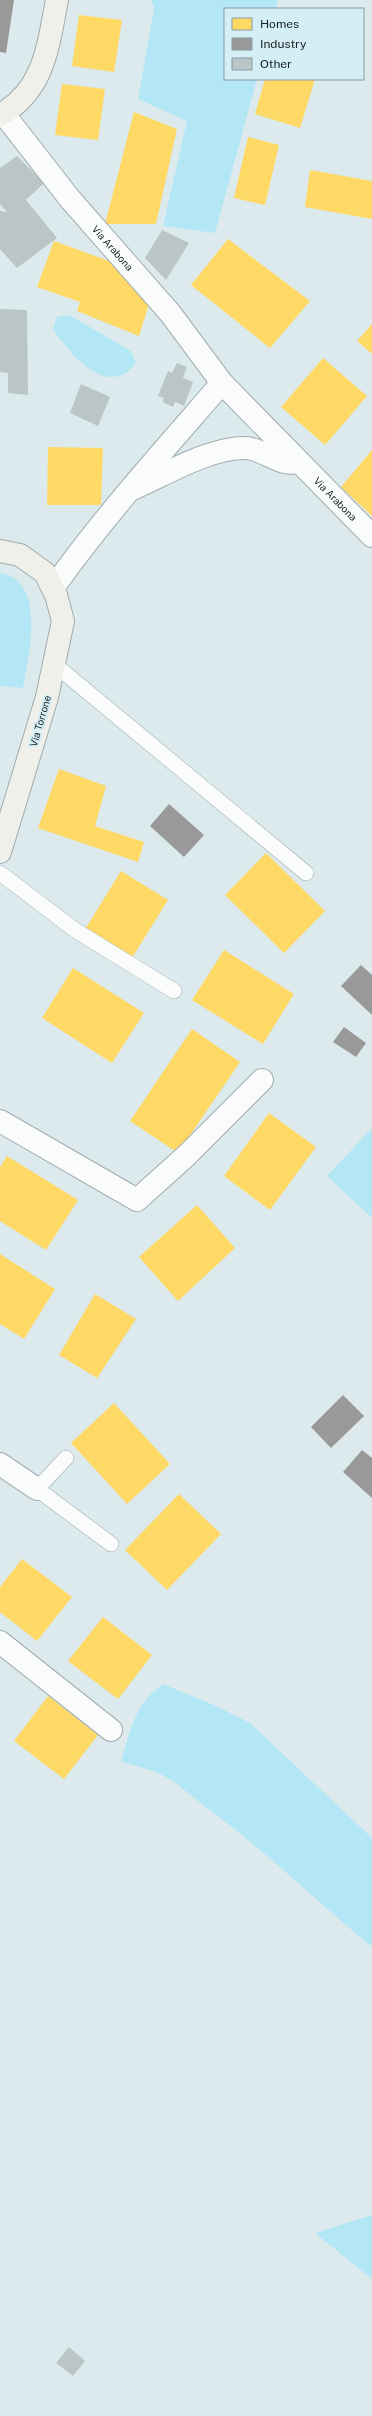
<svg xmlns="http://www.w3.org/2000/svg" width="372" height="2416" font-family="'Public Sans',sans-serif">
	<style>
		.green { fill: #b3e7f5 }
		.homes { fill: #ffd966 }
		.industry { fill: #999 }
		.building { fill: #bac5c8 }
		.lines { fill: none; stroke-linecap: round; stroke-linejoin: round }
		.service-casing { stroke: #a0abae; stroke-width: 16 }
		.minor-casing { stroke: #a0abae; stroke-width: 24 }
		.secondary-casing { stroke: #a0abae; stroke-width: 24 }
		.service { stroke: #fafcfc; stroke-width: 15 }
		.minor { stroke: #fafcfc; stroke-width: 22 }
		.secondary { stroke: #f0f0ea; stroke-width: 22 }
		.labels { text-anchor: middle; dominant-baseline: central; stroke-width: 4; stroke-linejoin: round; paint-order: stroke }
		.street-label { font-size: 10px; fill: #172123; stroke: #d4eef5 }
	</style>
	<rect width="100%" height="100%" fill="#dceaed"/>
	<!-- green -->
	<g class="green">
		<path d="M151 0H278L276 9H225V79H257L215 233 163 226 187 121 138 99 154 8Z"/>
		<path d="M69 315 131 351 136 363C107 400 71 355 53 329L57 317Z"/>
		<path d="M0 573C47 580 29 657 23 688L0 686Z"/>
		<path d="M372 1128V1218L327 1176Z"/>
		<path d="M163 1684 214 1705 250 1723 372 1838V1947C316 1901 264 1850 206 1807 190 1795 173 1779 156 1772 145 1768 132 1765 121 1762 130 1731 135 1703 163 1684Z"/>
		<path d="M372 2215V2279L315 2233Z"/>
	</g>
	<!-- homes -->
	<g class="homes">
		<path d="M79 15 122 20 114 72 72 66Z"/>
		<path d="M265 79H315L300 128 255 114Z"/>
		<path d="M62 84 105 89 98 140 55 135Z"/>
		<path d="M134 112 177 129 156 224H105Z"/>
		<path d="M248 137 279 145 265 205 234 198Z"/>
		<path d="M310 170 372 181V219L305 207Z"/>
		<path d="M228 239 310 301 270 348 191 285Z"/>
		<path d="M54 241 109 261 150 301 139 336 77 311 80 302 37 287Z"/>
		<path d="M372 324V354L357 341Z"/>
		<path d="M323 358 367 396 325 445 281 407Z"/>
		<path d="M48 447 103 448 101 505H47Z"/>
		<path d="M372 450V516L341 487Z"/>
		<path d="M59 769 106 786 95 826 144 842 138 862 38 828Z"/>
		<path d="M266 853 325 911 284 953 225 895Z"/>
		<path d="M121 871 168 900 130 961 84 931Z"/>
		<path d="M224 950 294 994 263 1044 192 1000Z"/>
		<path d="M73 968 144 1013 112 1063 42 1018Z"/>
		<path d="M192 1029 240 1062 178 1153 130 1121Z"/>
		<path d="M269 1113 316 1147 270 1210 224 1176Z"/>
		<path d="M7 1156 78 1200 46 1250 0 1221V1167Z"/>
		<path d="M197 1205 235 1248 178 1301 139 1257Z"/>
		<path d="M0 1254 55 1289 24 1339 0 1324Z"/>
		<path d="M95 1294 136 1319 97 1378 59 1355Z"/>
		<path d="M114 1403 170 1464 127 1504 71 1443Z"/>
		<path d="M179 1494 221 1534 167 1590 125 1550Z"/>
		<path d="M22 1559 72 1597 37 1641 0 1612V1587Z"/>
		<path d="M103 1617 152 1655 118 1699 68 1661Z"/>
		<path d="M48 1696 98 1735 64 1779 14 1741Z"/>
	</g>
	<!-- industry -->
	<g class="industry">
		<path d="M0 0H14L6 53 0 52Z"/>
		<path d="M169 804 204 835 184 857 150 826Z"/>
		<path d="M361 965 372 975V1015L341 986Z"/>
		<path d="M344 1027 366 1043 356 1057 333 1042Z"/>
		<path d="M343 1395 364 1416 331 1448 311 1427Z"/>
		<path d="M362 1450 372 1458V1498L343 1472Z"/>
	</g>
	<!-- building -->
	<g class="building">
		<path d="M17 156 44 183 26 200 57 238 17 268 0 249V211L7 212 0 204V168Z"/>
		<path d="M162 230 189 243 166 280 145 258Z"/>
		<path d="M0 309 27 310 28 395 8 393V373L0 372Z"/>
		<path d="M177 363 187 367 183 378 193 382 184 406 175 402 173 407 163 402 164 398 158 396 168 371 172 373Z"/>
		<path d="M81 384 110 397 98 426 70 413Z"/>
		<path d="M69 2347 85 2361 73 2376 56 2363Z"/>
	</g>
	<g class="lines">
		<!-- service casing -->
		<g class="service-casing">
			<g id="service">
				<path d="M54 664 306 873"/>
				<path d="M0 873 75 930 174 991"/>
				<path d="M66 1458 37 1489 111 1544"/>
			</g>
		</g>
		<!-- minor casing -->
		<g class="minor-casing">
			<g id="minor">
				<path id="s1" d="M3 113 70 199 170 313 222 383 372 536"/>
				<path d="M132 489C165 475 210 447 246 448 264 449 281 467 298 462"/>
				<path d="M53 588C105 515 164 450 222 383"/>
				<path d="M0 1121 137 1200 186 1156 262 1080"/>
				<path d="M0 1464 37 1489"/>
				<path d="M0 1642 111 1730"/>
			</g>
		</g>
		<!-- secondary casing -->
		<g class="secondary-casing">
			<g id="secondary">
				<path d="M0 115C45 90 48 45 57 0"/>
				<path d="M0 551 20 555 45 573 56 595 63 621 47 697 0 852"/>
			</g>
		</g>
		<!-- service -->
		<use href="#service" class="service"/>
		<!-- minor -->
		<use href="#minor" class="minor"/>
		<!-- secondary -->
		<use href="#secondary" class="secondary"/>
	</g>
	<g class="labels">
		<!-- street labels -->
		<g class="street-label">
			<text stroke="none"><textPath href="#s1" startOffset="174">Via Arabona</textPath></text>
			<text stroke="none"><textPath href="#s1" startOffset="510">Via Arabona</textPath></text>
			<text transform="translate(40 721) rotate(-74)">Via Torrone</text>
		</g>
	</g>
	<!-- legend -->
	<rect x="224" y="8" width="140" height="72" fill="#d4eef5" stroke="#889ca1"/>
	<rect x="232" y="18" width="20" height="12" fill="#ffd966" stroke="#889ca1"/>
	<text x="260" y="28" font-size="12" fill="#172123">Homes</text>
	<rect x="232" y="38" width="20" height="12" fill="#999999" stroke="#889ca1"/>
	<text x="260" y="48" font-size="12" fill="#172123">Industry</text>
	<rect x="232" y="58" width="20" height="12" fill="#bac5c8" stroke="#889ca1"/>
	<text x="260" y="68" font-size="12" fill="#172123">Other</text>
</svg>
